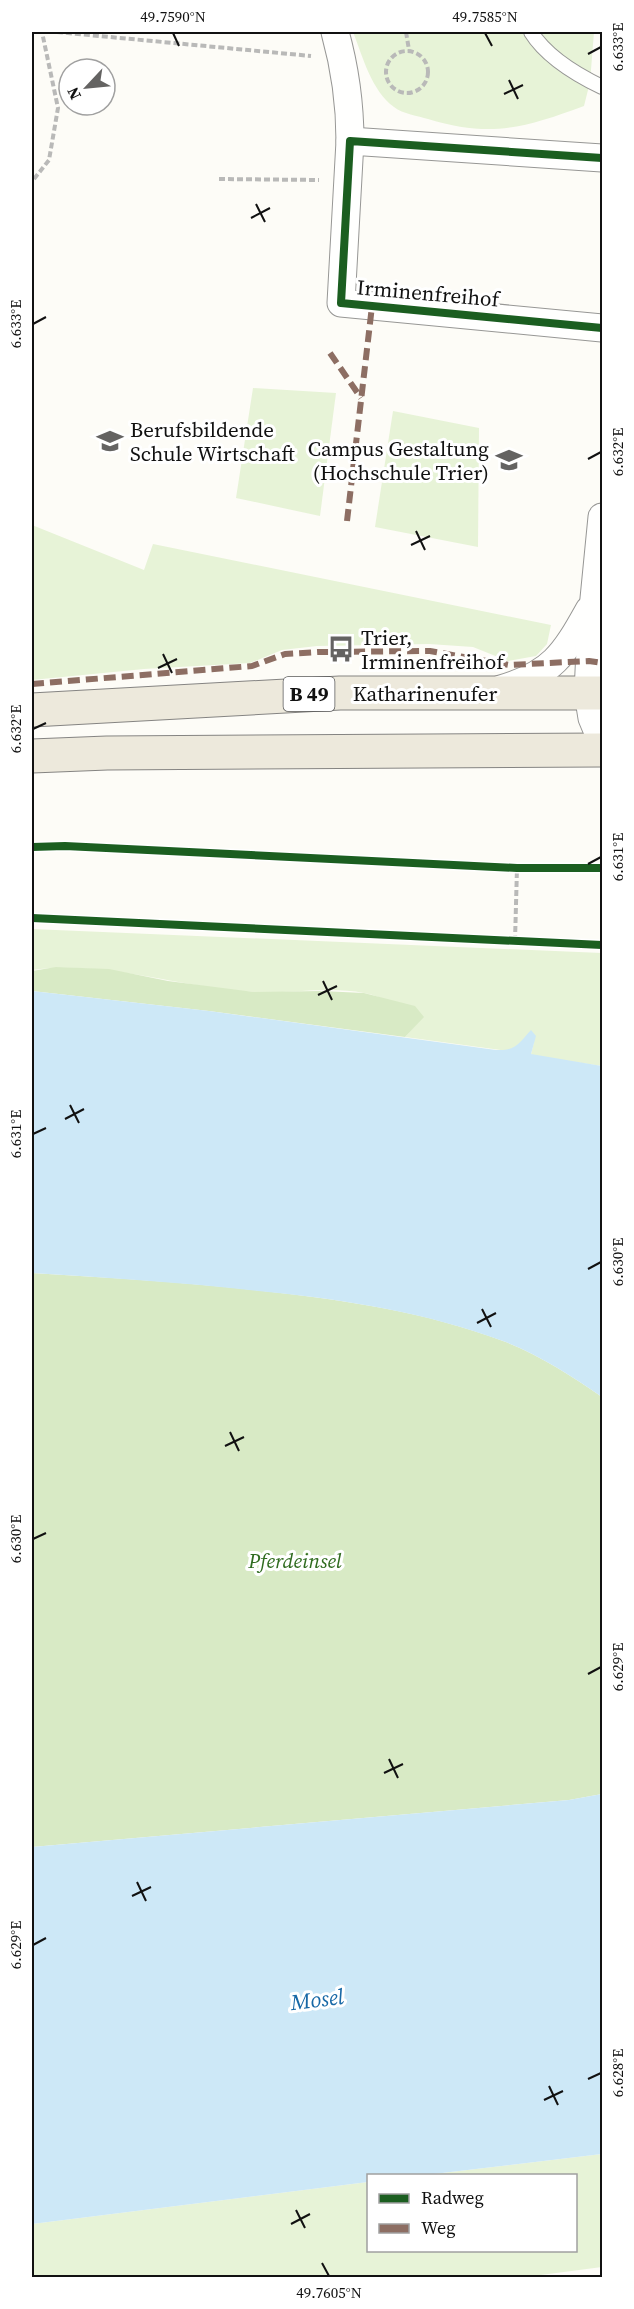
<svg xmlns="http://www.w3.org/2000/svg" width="634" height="2309" font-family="'Source Serif 4',serif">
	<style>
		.green { fill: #e7f3d7 }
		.forest { fill: #d8eac5 }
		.water { fill: #cde8f7 }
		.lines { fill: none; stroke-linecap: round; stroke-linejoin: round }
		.service-casing { stroke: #979795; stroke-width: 16 }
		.minor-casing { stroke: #979795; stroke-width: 29 }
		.primary-casing { stroke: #858482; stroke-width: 35 }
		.path { stroke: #b9b9b8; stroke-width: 4; stroke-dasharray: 6 3; stroke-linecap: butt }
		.service { stroke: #fffffe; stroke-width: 14 }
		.minor { stroke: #fffffe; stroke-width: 27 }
		.primary { stroke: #ede9dc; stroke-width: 33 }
		.quiet { stroke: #8d6e63; stroke-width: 6; stroke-dasharray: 12 6; stroke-linecap: butt }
		.cycleway-casing { stroke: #fff; stroke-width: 11 }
		.cycleway { stroke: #1b5e20; stroke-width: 8 }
		.ticks { fill: none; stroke: #111; stroke-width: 2 }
		.labels { text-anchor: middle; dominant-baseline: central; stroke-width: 6; stroke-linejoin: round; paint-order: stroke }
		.shield { fill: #fff; stroke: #585858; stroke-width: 1.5 }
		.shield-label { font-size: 20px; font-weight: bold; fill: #111 }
		.street-label { font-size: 21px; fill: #111; stroke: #fff }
		.poi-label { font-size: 21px; fill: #111; stroke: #fff; text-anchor: start }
		.park-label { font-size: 21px; font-style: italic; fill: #2f6b1f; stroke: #fff }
		.water-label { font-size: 22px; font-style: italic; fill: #1768a6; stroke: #fff }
		.neatline { fill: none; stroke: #111; stroke-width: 2 }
		.ticks-label { font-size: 15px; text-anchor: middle; fill: #111 }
	</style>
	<rect width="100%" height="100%" fill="#fdfcf7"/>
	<!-- green -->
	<g class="green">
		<path d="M353 32H594L590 82 584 106C524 128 491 138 428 119 418 116 403 114 394 107 371 90 363 57 353 32Z"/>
		<path d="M253 388 336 393 320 516 236 498Z"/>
		<path d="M393 411 479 428 478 547 375 527Z"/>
		<path d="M32 525 144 570 153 544 551 625 547 644 536 656 508 661 473 647 429 644 317 646 282 650 250 663 144 669 32 680Z"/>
		<path d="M32 929 602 953V1066L534 1056 531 1054 534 1042 508 1051 405 1037 423 1017C406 1010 382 996 364 993 329 986 289 994 254 992 178 988 108 960 32 970Z"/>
		<path d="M602 2154V2267L518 2278 32 2277V2224L368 2182V2250H576V2176L425 2175Z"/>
	</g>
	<!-- forest -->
	<g class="forest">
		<path d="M56 967 109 969 168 981 254 992 321 991 364 993 415 1006 424 1017 405 1037 209 1011 32 991V971Z"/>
		<path d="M32 1273C109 1278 186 1282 263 1291 345 1300 426 1312 503 1341 538 1354 572 1376 602 1397V1794L569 1800 32 1847Z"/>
	</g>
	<!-- water -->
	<g class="water">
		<path d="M32 991 209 1011 496 1050C516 1051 518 1044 531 1030L536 1036 531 1054 602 1066V1397C572 1376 538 1354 503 1341 427 1313 348 1300 268 1292 189 1283 110 1278 32 1273Z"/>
		<path d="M602 1794V2154L425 2175 368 2176V2182L32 2224V1847L569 1800Z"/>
	</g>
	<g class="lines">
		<!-- service casing -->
		<g class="service-casing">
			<path id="service" d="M531 32C546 56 577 75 602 87"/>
		</g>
		<!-- minor casing -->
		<g class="minor-casing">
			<g id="minor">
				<path d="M335 32C345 68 350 103 350 141"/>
				<path d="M602 158 350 141 341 303 602 328"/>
				<path d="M602 517 591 629 588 693 592 718 602 742"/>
				<path d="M501 689C552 674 564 655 589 610"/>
			</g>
		</g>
		<!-- primary casing -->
		<g class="primary-casing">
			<g id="primary">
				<path d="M32 710 340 693H602"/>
				<path d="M32 756 107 753 602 750"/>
			</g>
		</g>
		<!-- path -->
		<g class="path">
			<path d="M57 32 311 56"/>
			<path d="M406 32 409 50"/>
			<circle cx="407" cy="72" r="21"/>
			<path d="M34 179 49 160 58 108 42 32"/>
			<path d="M219 179 319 180"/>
			<path d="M515 941 517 868"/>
		</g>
		<!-- service -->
		<use href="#service" class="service"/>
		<!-- minor -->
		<use href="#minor" class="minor"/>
		<!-- primary -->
		<use href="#primary" class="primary"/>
		<!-- quiet -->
		<g class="quiet">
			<path d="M330 353 361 398"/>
			<path d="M347 521 372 306"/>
			<path d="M32 684 252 666 285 654 319 652 430 651 509 665 589 661 602 663"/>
		</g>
		<!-- cycleway casing -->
		<g class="cycleway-casing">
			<g id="cycleway">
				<path d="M602 158 350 141 341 303 602 328"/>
				<path d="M32 847 65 846 517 868H602"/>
				<path d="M32 918 602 945"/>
			</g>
		</g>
		<!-- cycleway -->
		<use href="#cycleway" class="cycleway"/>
	</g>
	<!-- ticks -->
	<path class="ticks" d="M173 33 179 46M485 33 492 46M588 54 601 47M509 80 518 99M504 94 523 85M256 204 265 222M251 218 270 208M33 324 46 317M588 459 601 452M416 531 425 550M411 545 430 536M163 654 172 673M158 668 177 659M33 729 46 723M588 864 601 857M323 981 332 1000M318 995 337 986M70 1105 79 1123M65 1119 84 1109M33 1134 46 1128M588 1269 601 1262M482 1309 491 1327M477 1323 496 1313M230 1432 239 1451M225 1446 244 1437M33 1539 46 1533M588 1674 601 1667M389 1759 398 1778M384 1773 403 1764M137 1882 146 1901M132 1896 151 1887M33 1945 46 1938M588 2079 601 2073M549 2086 558 2105M544 2100 563 2091M296 2210 305 2228M291 2224 310 2214M322 2263 329 2276"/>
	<!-- icons -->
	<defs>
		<g id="school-bare" transform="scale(2.07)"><path d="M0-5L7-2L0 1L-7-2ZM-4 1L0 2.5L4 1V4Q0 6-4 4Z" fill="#646362" stroke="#fff" stroke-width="2.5" paint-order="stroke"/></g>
		<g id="university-bare" transform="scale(2.07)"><path d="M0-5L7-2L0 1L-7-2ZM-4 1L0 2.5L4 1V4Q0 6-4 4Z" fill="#646362" stroke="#fff" stroke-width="2.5" paint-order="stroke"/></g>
		<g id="bus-bare" transform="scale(2.07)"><path d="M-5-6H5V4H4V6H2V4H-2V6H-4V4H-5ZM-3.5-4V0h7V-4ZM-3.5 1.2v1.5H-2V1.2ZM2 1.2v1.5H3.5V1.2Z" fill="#646362" stroke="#fff" stroke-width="2.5" paint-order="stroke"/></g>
	</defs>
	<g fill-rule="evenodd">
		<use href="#school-bare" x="110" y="441"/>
		<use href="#university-bare" x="509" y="460"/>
		<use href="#bus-bare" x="341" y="649"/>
	</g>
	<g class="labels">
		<!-- shield labels -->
		<rect class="shield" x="283.5" y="677" width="51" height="34" rx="4.5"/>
		<g class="shield-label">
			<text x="309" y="694">B 49</text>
		</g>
		<!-- street labels -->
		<g class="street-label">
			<text transform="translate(428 293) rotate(5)">Irminenfreihof</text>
			<text x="425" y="693">Katharinenufer</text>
		</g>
		<!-- poi labels -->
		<g class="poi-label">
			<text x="130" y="429">Berufsbildende<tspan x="130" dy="24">Schule Wirtschaft</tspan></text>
			<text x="489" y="448" text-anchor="end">Campus Gestaltung<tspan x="489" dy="24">(Hochschule Trier)</tspan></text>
			<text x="361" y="637">Trier,<tspan x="361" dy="24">Irminenfreihof</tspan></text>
		</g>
		<!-- park labels -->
		<g class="park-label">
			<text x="295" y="1560">Pferdeinsel</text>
		</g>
		<!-- water labels -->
		<g class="water-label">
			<text transform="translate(317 1999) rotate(-7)">Mosel</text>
		</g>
	</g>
	<!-- border -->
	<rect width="634" height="2309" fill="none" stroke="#ffffff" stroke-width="66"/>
	<!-- legend -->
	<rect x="367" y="2174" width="210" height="78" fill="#ffffff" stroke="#a0a0a0" stroke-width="1.5"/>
	<rect x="379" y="2194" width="30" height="9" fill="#1b5e20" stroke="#a0a0a0" stroke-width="1.5"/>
	<text x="421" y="2204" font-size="18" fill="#111111">Radweg</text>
	<rect x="379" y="2224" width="30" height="9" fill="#8d6e63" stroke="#a0a0a0" stroke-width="1.5"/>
	<text x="421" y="2234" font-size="18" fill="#111111">Weg</text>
	<!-- north arrow -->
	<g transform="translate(87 87) rotate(244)"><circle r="28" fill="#ffffff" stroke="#a0a0a0" stroke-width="1.5"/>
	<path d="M0-4.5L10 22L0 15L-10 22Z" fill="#646362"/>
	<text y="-9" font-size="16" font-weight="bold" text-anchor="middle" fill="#111111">N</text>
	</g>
	<rect x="33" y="33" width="568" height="2243" class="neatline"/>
	<g class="ticks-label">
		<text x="173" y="22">49.7590°N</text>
		<text x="485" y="22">49.7585°N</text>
		<text transform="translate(618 47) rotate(-90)" y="5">6.633°E</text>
		<text transform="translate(16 324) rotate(-90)" y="5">6.633°E</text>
		<text transform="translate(618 452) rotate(-90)" y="5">6.632°E</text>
		<text transform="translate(16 729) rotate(-90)" y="5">6.632°E</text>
		<text transform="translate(618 857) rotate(-90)" y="5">6.631°E</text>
		<text transform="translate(16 1134) rotate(-90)" y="5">6.631°E</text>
		<text transform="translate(618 1262) rotate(-90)" y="5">6.630°E</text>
		<text transform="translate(16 1539) rotate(-90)" y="5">6.630°E</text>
		<text transform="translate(618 1667) rotate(-90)" y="5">6.629°E</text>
		<text transform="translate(16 1945) rotate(-90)" y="5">6.629°E</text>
		<text transform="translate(618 2073) rotate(-90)" y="5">6.628°E</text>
		<text x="329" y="2298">49.7605°N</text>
	</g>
</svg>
